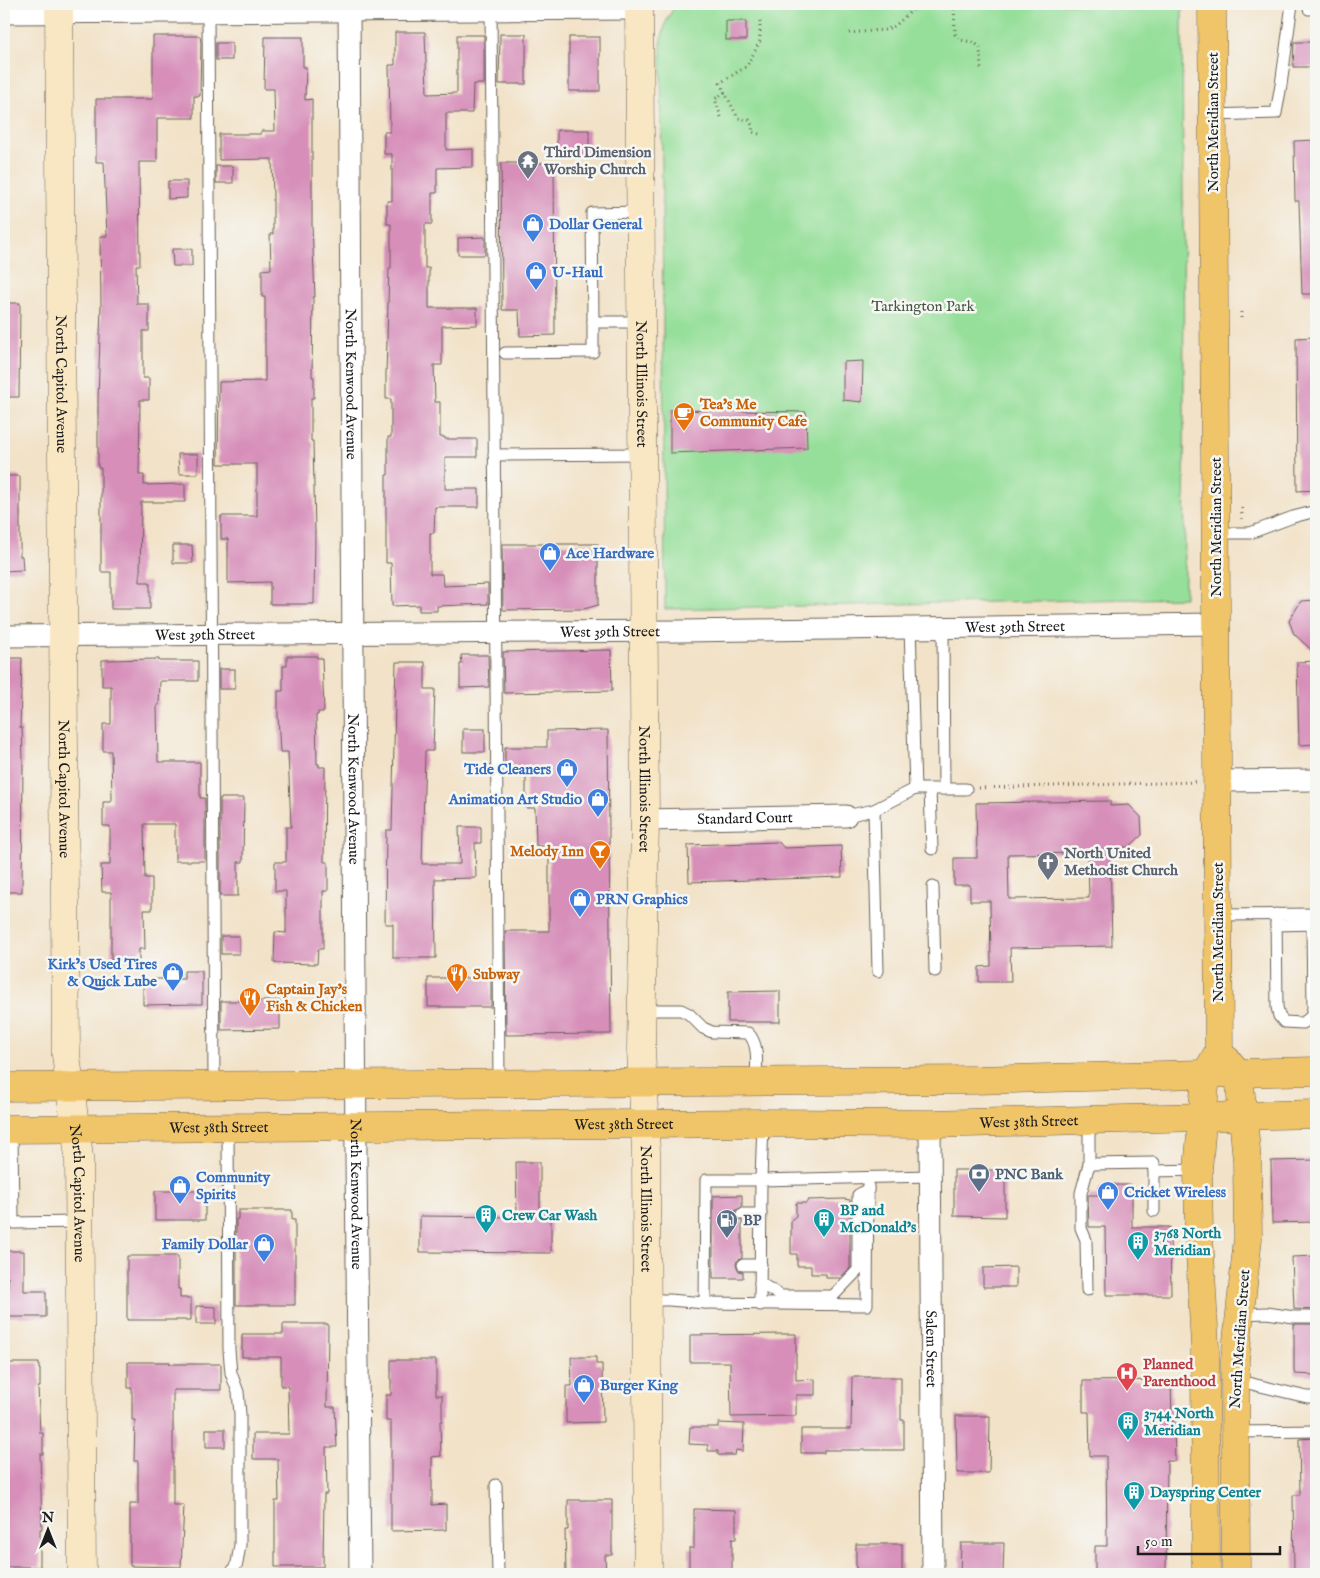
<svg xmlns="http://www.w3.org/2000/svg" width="1320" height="1578" font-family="'IM FELL English',serif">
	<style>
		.green { fill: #96df9a; stroke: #597e5b }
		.building { fill: #d78fba; fill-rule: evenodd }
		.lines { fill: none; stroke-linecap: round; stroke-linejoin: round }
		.lane-casing { stroke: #676158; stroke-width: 13 }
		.street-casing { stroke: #676158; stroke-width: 23 }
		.secondary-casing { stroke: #676158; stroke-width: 29 }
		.primary-casing { stroke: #676158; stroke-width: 29 }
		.path { stroke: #676158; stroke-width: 3; stroke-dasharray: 1 4; stroke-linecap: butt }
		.lane { stroke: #fff; stroke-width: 11 }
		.street { stroke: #fff; stroke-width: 21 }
		.secondary { stroke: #f9e7c3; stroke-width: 28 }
		.primary { stroke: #f0c469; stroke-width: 28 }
		.labels { text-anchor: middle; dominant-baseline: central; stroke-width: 5; stroke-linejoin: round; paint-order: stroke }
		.street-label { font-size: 15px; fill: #1c1c1c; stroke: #f6f6f2 }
		.worship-label { font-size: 15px; font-weight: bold; fill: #5b616d; stroke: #f6f6f2; text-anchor: start }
		.shop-label { font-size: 15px; font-weight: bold; fill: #366cbe; stroke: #f6f6f2; text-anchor: start }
		.park-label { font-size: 15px; fill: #415642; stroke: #f6f6f2 }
		.food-label { font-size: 15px; font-weight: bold; fill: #c56008; stroke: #f6f6f2; text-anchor: start }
		.service-label { font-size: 15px; font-weight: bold; fill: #4e5e75; stroke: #f6f6f2; text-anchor: start }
		.culture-label { font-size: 15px; font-weight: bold; fill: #0d838f; stroke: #f6f6f2; text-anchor: start }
		.health-label { font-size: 15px; font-weight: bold; fill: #be3a42; stroke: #f6f6f2; text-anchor: start }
	</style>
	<rect width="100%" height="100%" fill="#f6f6f2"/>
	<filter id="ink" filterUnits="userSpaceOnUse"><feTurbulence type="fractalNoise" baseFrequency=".02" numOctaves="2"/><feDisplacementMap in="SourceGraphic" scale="10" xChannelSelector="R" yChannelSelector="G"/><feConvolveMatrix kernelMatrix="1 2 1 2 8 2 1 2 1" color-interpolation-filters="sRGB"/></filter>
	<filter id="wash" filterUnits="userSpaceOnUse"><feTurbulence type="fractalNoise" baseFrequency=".0096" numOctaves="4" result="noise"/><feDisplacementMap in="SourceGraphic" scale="20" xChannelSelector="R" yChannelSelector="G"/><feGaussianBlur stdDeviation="1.12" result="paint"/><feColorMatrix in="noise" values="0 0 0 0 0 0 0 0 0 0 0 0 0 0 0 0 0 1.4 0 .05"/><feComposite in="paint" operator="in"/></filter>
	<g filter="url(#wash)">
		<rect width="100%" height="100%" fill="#f2e2c8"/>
		<!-- green -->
		<path class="green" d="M678 4H1182L1185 598 665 609 661 44C663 29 667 14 678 4Z"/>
		<g id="blocks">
			<!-- building -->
			<g class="building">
				<rect x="726" y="21" width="20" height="19"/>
				<path d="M395 32H425L427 94 457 93V35H484V84H473L472 113H446V150L473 149V167L437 168V193H432V224H425V268H429V308H477V325L442 326V365H434L435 402H440V437H445V439H477V457H445V489H479V507H435L434 533H430V574H442L443 586 488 584V604L437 606V611H419V605L392 606 391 563H386V475H388V437H391V399H386V375L389 268H391V224H387V201H392V154H384V132H390L389 65H395Z"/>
				<path d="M500 34H526V84H499Z"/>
				<path d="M153 36H200L201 43 200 96H194V118H157V162H139L140 265H136L137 304H149V331H143V378H149V400H140L139 475H144V485L185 484V502H141L140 582H150V609H111V572H101V468H98V400L101 304 100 236H107L104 162H96V99H153Z"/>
				<path d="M265 37H303V67H306L305 100 312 99V224L315 297H313L312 377H314V398H311V441H313L315 532 314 604H270V582L228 583V539H221V516H257V464H218L219 382 265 381V297H262V270L271 269 270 234H273V196L272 159 219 160V134H261V131H275L274 89H264Z"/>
				<rect x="569" y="37" width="31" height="54"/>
				<path d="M1294 42H1316V67H1293Z"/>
				<rect x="216" y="43" width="16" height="17"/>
				<rect x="557" y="130" width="32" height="26"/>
				<path d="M1316 140V294H1302L1299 201H1295L1294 141Z"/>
				<path d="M501 163H554L555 335 520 336 519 310H502Z"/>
				<rect x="216" y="166" width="17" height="17"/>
				<path d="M168 181H187V198L168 199Z"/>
				<path d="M485 237V255H458V238Z"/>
				<path d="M172 249H192V266H173Z"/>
				<path d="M4 303H20L19 397H4Z"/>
				<path d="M1316 337V490L1297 491 1296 338Z"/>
				<path d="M863 361 862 402 843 400V362Z"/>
				<path d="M670 410 806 412 807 448 670 453Z"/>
				<path d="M178 454H198V474H179Z"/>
				<path d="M4 476H20V556H22L23 570 4 571Z"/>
				<path d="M502 544H598V605L584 609 503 610Z"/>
				<path d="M173 545H192L193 563H173Z"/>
				<path d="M1316 600V654L1294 634 1289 621 1301 601Z"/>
				<path d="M611 650 612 691 504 693 503 652Z"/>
				<path d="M461 655H488L489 687 460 688V664H462Z"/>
				<path d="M287 656H317V658H322L324 712H318V715H316L317 764H319V767H325L324 862H328V891H323V949H318L317 964 274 963 275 932 286 933V891H275V862H286V827H291L288 752H280L278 715V691H283V666H287Z"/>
				<path d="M4 658H22L20 728H22L23 760 22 892H4Z"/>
				<path d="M159 659V661H198V681H160L159 705H157L158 762H200V798H205V861H175V824H144L145 878H152V910H144L145 949H139V960H111V892H102L101 865H110V826H103V802H111L112 800 111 751H103V724H111V686H102V660Z"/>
				<path d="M1316 661V744L1299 745 1297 662Z"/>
				<path d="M396 662H425V689H435L433 751H425L422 864H460L459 827H481V843H475L476 878 435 879 436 958H393V924H385L386 830H392Z"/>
				<rect x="219" y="669" width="16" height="20"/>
				<rect x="463" y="729" width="22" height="23"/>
				<path d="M608 730 611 1034 506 1035 505 931H549V846H536L535 808H526V769L505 770V747H547V731Z"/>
				<path d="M220 798H244L243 862H238V896H220Z"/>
				<path d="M1110 801V806L1129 805 1141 817 1142 835 1129 847H1110L1112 946 1010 948 1011 982H979V967L991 966 990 901H970V885H954V858H977L976 803ZM1088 853 1089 898 1009 899 1008 854Z"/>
				<path d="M779 842 784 848 841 846 842 877 689 882 688 845Z"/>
				<rect x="221" y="936" width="18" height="18"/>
				<path d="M184 971H202V1004L143 1005V979H184Z"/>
				<rect x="428" y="978" width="63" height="29"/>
				<path d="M780 991V1022H728V992Z"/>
				<path d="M221 1001H280V1029L221 1030Z"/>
				<path d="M1316 1160V1222L1272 1223 1271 1161Z"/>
				<path d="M516 1162H540V1210L551 1211V1253L420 1252V1216L517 1217Z"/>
				<path d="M954 1170H1005V1217L954 1216Z"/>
				<path d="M1113 1185H1132V1227H1170L1171 1295H1106L1105 1227H1089L1088 1195H1098L1099 1188H1113Z"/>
				<rect x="155" y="1191" width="50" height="29"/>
				<path d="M742 1195V1207L736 1210 735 1214 738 1220 742 1221V1258L737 1261 736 1265 739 1271 743 1272V1278H713V1196Z"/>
				<path d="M844 1199 850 1200V1268L840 1278H826V1274H811V1266H797V1254H791V1220L796 1216V1203H806L808 1200Z"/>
				<path d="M238 1210H292V1220H295V1305H236V1219H238Z"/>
				<path d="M4 1251H24V1291H46V1317H8V1277H4Z"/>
				<path d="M127 1256H178V1289H180V1298H191V1320H127Z"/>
				<path d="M1316 1256V1310L1294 1309 1292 1257Z"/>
				<path d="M1016 1267V1287H983V1268Z"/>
				<path d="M196 1306 216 1307V1324H196Z"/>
				<path d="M283 1324H328L327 1407H335L337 1447H326L327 1494H324L323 1567H275V1501H279L278 1459H253V1434H289L288 1386H281V1357H242V1334H283Z"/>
				<path d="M1294 1324H1316V1371H1314V1375L1295 1374 1294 1371Z"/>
				<path d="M783 1334H796V1380L815 1379V1395H796V1416L731 1417 730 1362H690V1335Z"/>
				<path d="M571 1357H596V1364H602L603 1422 566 1423V1386H572Z"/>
				<path d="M391 1360H436V1395H442V1421H440L441 1456 432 1457V1505L446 1504V1530L391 1531V1421H386V1395H391Z"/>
				<path d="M128 1362H170V1364H221V1390H173V1505H184L181 1567 130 1566V1504H138V1461H134L135 1420H132V1388H128Z"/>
				<path d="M4 1363H39V1369H40V1387H38L40 1433H43V1454H40L42 1529H40V1567H4Z"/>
				<path d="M852 1377H901V1420H904V1450H824V1453H801V1429H851Z"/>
				<path d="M1171 1380 1172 1423H1174L1175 1461H1167L1166 1574H1095V1546H1107L1106 1456H1090L1089 1412H1083V1381Z"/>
				<path d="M956 1416H990L989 1473H957Z"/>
				<path d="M718 1423 744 1424 743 1451 736 1450 735 1455H718V1451H708V1445L689 1444 690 1427H718Z"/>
				<rect x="206" y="1429" width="19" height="18"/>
				<path d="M1316 1438V1574H1294L1293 1495H1300L1299 1439Z"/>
				<path d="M568 1500H612V1555H605L606 1574H566L565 1530H568Z"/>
				<path d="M694 1509 736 1510V1539H732V1574H689V1548H694Z"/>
				<path d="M961 1543H1004L1003 1574H960Z"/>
				<rect x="856" y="1544" width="46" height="30"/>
			</g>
		</g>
	</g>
	<g filter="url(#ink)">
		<use href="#blocks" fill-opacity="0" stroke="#676158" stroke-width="1"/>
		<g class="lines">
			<!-- lane casing -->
			<g class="lane-casing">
				<g id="lane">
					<path d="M491 7 499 1083"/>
					<path d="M1309 9 1316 8"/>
					<path d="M208 12 214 1085"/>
					<path d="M1213 115 1276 113 1281 85 1292 4"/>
					<path d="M641 212 592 213 593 322H641"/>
					<path d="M505 353 593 352V322"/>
					<path d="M494 455 642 454"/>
					<path d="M1216 533H1250L1293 517 1316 511"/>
					<path d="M910 627 915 789"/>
					<path d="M943 627 944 789"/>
					<path d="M930 789 932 849"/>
					<path d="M874 810 878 971"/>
					<path d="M846 816 874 810 915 789H966"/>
					<path d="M933 887 935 971"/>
					<path d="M1276 914 1277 1007 1279 1016 1284 1022 1303 1023 1311 1017 1313 1008 1312 924"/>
					<path d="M1218 915 1316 914"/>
					<path d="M1276 925 1316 924"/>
					<path d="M642 1010H681L689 1014 703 1028 712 1032 748 1033C760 1045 756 1066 756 1082"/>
					<path d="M228 1127 229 1350 231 1373 238 1392 240 1414V1545L237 1563 231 1574"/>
					<path d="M12 1129 13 1223 80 1222"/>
					<path d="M1089 1164 1154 1163V1211"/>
					<path d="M1154 1171 1198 1170"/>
					<path d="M742 1214H761"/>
					<path d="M743 1265H761"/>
					<path d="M760 1283 781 1296H833L858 1270V1195L868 1189"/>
					<path d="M1087 1290 1086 1240 1081 1228V1193L1089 1164V1119"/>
					<path d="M647 1300H669L705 1303 706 1180H761L763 1123"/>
					<path d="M705 1303 867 1305 868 1178"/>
					<path d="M760 1305 761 1180 930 1176"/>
					<path d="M1239 1314 1267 1313 1294 1317H1316"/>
					<path d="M1235 1380 1307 1397H1316"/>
					<path d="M1236 1432 1316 1431"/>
					<path d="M496 1485 498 1574"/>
				</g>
			</g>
			<!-- street casing -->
			<g class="street-casing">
				<g id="street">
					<path id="s1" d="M349 4 356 1158 360 1574"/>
					<path d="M4 13 639 9"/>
					<path id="s2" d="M4 636 681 631 1216 624"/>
					<path d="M1217 781 1316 780"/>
					<path id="s3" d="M645 820 846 816"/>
					<path id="s4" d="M930 1124 933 1574"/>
				</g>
			</g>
			<!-- secondary casing -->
			<g class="secondary-casing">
				<g id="secondary">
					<path id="s5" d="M59 4 66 1055 79 1157 82 1574"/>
					<path id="s6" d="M639 4 645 820 641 1049 646 1152 648 1574"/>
				</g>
			</g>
			<!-- primary casing -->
			<g class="primary-casing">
				<g id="primary">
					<path d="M1227 1060 1239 1074 1247 1161 1248 1238 1235 1360 1236 1574"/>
					<path d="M4 1087 974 1080 1316 1071"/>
					<path id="s7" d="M4 1129 763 1123 930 1124 1316 1114"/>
					<path d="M1206 1574 1205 1346 1199 1235 1198 1170 1206 1074 1219 1051 1212 4"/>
				</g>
			</g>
			<!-- path -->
			<g class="path">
				<path d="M954 4 955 34 960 40 973 42 980 47 981 71"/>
				<path d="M849 33 884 30 895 26 911 11 919 6 954 7"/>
				<path d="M721 117 715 99 725 92"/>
				<path d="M759 134 752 132 753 127 749 120 738 118 720 83 747 66 760 41V19"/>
				<path d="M1241 312V320"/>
				<path d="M1242 519V507"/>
				<path d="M979 788 1195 782"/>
			</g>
			<!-- lane -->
			<use href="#lane" class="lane"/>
			<!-- street -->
			<use href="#street" class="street"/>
			<!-- secondary -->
			<use href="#secondary" class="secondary"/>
			<!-- primary -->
			<use href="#primary" class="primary"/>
		</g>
	</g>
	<!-- icons -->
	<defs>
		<g id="temple-pin" transform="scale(1.125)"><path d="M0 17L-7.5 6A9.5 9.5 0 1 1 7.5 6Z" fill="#6b7280" stroke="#f6f6f2"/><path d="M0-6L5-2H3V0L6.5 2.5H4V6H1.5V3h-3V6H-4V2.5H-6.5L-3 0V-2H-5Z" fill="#fff"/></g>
		<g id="shop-pin" transform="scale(1.125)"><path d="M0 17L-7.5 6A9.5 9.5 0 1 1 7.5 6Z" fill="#3f7fe0" stroke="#f6f6f2"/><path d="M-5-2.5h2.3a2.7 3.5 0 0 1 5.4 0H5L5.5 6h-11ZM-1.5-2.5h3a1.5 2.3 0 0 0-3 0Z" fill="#fff"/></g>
		<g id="cafe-pin" transform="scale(1.125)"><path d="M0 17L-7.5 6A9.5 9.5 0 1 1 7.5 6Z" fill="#e8710a" stroke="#f6f6f2"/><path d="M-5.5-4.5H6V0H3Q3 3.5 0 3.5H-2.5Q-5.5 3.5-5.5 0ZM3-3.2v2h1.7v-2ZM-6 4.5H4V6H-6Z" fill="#fff"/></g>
		<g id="bar-pin" transform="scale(1.125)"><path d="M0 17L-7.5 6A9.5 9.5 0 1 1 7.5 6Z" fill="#e8710a" stroke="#f6f6f2"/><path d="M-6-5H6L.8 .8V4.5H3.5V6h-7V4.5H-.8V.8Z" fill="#fff"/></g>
		<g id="church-pin" transform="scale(1.125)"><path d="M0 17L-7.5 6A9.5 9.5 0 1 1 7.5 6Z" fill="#6b7280" stroke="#f6f6f2"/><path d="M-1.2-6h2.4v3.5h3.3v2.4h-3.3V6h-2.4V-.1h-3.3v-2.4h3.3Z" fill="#fff"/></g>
		<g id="restaurant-pin" transform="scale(1.125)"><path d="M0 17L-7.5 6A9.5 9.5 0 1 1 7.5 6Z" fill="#e8710a" stroke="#f6f6f2"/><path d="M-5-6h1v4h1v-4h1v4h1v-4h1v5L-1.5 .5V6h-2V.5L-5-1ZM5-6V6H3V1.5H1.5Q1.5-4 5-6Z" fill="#fff"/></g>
		<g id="bank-pin" transform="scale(1.125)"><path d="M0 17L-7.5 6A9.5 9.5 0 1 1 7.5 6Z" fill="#5c6f8a" stroke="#f6f6f2"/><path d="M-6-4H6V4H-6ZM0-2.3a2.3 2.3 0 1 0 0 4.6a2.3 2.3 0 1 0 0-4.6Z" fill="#fff"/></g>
		<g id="building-pin" transform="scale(1.125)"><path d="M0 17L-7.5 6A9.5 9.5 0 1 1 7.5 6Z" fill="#0f9aa8" stroke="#f6f6f2"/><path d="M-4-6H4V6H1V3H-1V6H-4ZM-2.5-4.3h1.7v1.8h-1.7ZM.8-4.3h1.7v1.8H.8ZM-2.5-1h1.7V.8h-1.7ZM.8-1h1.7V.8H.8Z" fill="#fff"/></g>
		<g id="fuel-pin" transform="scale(1.125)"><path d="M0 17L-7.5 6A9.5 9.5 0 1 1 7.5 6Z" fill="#5c6f8a" stroke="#f6f6f2"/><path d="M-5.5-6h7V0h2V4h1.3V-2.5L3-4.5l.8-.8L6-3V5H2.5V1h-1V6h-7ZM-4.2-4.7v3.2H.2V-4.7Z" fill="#fff"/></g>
		<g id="hospital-pin" transform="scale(1.125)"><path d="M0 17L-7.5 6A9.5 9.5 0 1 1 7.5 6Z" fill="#e0444e" stroke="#f6f6f2"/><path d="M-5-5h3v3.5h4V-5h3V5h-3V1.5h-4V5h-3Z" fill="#fff"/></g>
	</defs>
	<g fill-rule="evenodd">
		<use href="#temple-pin" x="528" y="161"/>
		<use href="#shop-pin" x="533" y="224"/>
		<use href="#shop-pin" x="536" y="272"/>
		<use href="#cafe-pin" x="684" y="413"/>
		<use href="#shop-pin" x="550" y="553"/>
		<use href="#shop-pin" x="567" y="769"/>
		<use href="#shop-pin" x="598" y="799"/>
		<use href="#bar-pin" x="600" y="851"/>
		<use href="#church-pin" x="1048" y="862"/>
		<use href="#shop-pin" x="580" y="899"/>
		<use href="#shop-pin" x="173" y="973"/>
		<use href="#restaurant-pin" x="457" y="974"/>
		<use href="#restaurant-pin" x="250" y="998"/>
		<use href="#bank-pin" x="979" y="1174"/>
		<use href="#shop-pin" x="180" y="1186"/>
		<use href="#shop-pin" x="1108" y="1192"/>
		<use href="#building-pin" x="486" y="1215"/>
		<use href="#building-pin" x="824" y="1219"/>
		<use href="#fuel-pin" x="727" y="1220"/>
		<use href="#building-pin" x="1138" y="1242"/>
		<use href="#shop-pin" x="264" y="1244"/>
		<use href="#hospital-pin" x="1127" y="1373"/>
		<use href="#shop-pin" x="584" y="1385"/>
		<use href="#building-pin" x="1128" y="1422"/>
		<use href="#building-pin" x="1134" y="1492"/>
	</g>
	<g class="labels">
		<!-- street labels -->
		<g class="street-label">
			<text transform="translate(1213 122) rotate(-90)">North Meridian Street</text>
			<text stroke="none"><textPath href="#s5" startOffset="380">North Capitol Avenue</textPath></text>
			<text stroke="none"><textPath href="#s1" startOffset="380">North Kenwood Avenue</textPath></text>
			<text stroke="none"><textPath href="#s6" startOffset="380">North Illinois Street</textPath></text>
			<text transform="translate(1216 527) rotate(-90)">North Meridian Street</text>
			<text stroke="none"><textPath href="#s2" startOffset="1011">West 39th Street</textPath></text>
			<text stroke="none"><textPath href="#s2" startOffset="606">West 39th Street</textPath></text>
			<text stroke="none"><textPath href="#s2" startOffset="201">West 39th Street</textPath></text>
			<text stroke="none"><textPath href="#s5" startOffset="785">North Capitol Avenue</textPath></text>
			<text stroke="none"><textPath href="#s1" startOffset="785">North Kenwood Avenue</textPath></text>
			<text stroke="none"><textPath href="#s6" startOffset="785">North Illinois Street</textPath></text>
			<text stroke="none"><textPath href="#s3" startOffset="100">Standard Court</textPath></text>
			<text transform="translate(1218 932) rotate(-90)">North Meridian Street</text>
			<text stroke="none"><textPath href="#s7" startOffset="1025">West 38th Street</textPath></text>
			<text stroke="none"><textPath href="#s7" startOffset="620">West 38th Street</textPath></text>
			<text stroke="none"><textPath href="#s7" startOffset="215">West 38th Street</textPath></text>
			<text stroke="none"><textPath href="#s5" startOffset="1190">North Capitol Avenue</textPath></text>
			<text stroke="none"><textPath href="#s1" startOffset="1190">North Kenwood Avenue</textPath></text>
			<text stroke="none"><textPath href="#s6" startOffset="1205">North Illinois Street</textPath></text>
			<text transform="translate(1240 1339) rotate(-86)">North Meridian Street</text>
			<text stroke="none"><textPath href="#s4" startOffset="225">Salem Street</textPath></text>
		</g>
		<!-- worship labels -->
		<g class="worship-label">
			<text x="544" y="152">Third Dimension<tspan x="544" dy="17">Worship Church</tspan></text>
			<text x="1064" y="853">North United<tspan x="1064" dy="17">Methodist Church</tspan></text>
		</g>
		<!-- shop labels -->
		<g class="shop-label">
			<text x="549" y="224">Dollar General</text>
			<text x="552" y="272">U-Haul</text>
			<text x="566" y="553">Ace Hardware</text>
			<text x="551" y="769" text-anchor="end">Tide Cleaners</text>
			<text x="582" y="799" text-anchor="end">Animation Art Studio</text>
			<text x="596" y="899">PRN Graphics</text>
			<text x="157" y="964" text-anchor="end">Kirk’s Used Tires<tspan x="157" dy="17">&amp; Quick Lube</tspan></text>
			<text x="196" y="1177">Community<tspan x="196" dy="17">Spirits</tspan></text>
			<text x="1124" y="1192">Cricket Wireless</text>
			<text x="248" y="1244" text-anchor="end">Family Dollar</text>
			<text x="600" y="1385">Burger King</text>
		</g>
		<!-- park labels -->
		<g class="park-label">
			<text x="923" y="306">Tarkington Park</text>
		</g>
		<!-- food labels -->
		<g class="food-label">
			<text x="700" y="404">Tea's Me<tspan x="700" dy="17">Community Cafe</tspan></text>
			<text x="584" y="851" text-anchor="end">Melody Inn</text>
			<text x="473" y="974">Subway</text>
			<text x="266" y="989">Captain Jay's<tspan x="266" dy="17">Fish &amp; Chicken</tspan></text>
		</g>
		<!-- service labels -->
		<g class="service-label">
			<text x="995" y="1174">PNC Bank</text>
			<text x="743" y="1220">BP</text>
		</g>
		<!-- culture labels -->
		<g class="culture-label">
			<text x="840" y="1210">BP and<tspan x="840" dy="17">McDonald's</tspan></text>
			<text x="502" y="1215">Crew Car Wash</text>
			<text x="1154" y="1233">3768 North<tspan x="1154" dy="17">Meridian</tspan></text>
			<text x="1144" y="1413">3744 North<tspan x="1144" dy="17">Meridian</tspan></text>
			<text x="1150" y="1492">Dayspring Center</text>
		</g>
		<!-- health labels -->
		<g class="health-label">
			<text x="1143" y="1364">Planned<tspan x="1143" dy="17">Parenthood</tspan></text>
		</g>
	</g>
	<!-- margin -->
	<rect width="1320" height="1578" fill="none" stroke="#f6f6f2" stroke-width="20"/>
	<!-- north arrow -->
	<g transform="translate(48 1530)" stroke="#f6f6f2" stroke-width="4" paint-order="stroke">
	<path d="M0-4L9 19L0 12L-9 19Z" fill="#1c1c1c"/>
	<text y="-8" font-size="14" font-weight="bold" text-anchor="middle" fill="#1c1c1c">N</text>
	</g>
	<!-- scale -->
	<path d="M1138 1546v8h142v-8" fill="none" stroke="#1c1c1c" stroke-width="2.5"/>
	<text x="1145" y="1546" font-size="15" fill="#1c1c1c" stroke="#f6f6f2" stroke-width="4" paint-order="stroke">50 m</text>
</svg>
